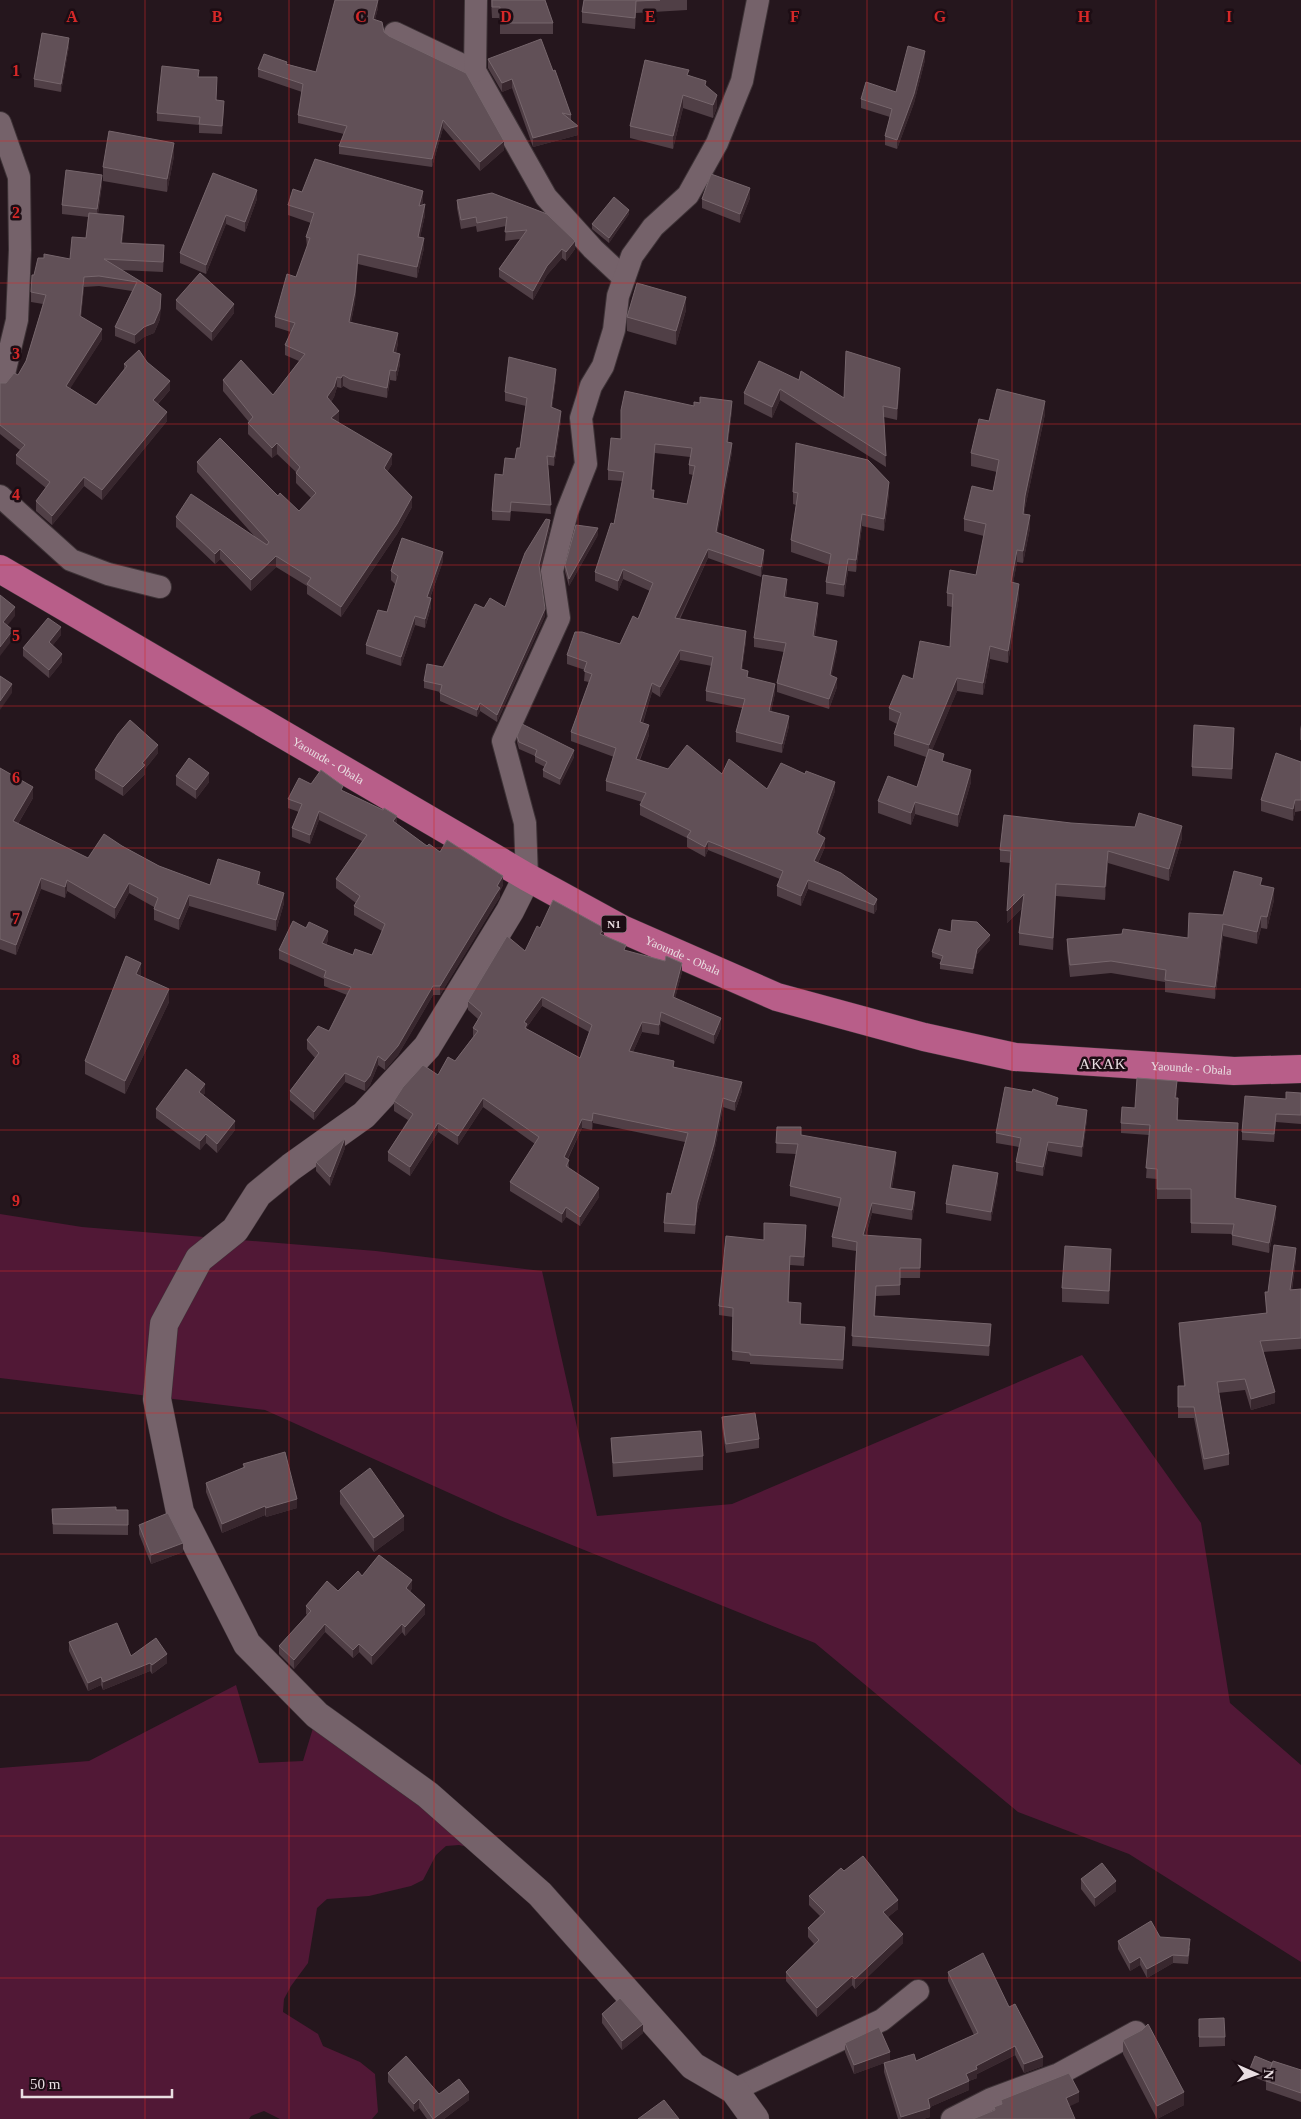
<svg xmlns="http://www.w3.org/2000/svg" width="1301" height="2119" font-family="Georgia,serif">
	<style>
		.green { fill: #511836 }
		.lines { fill: none; stroke-linecap: round; stroke-linejoin: round }
		.minor-casing { stroke: #3e3337; stroke-width: 24 }
		.tertiary-casing { stroke: #3e3337; stroke-width: 29 }
		.trunk-casing { stroke: #3e3337; stroke-width: 29 }
		.minor { stroke: #75626a; stroke-width: 22 }
		.tertiary { stroke: #75626a; stroke-width: 28 }
		.trunk { stroke: #b85e89; stroke-width: 28 }
		.wall { fill: #503f46; fill-rule: evenodd }
		.shaded-wall { fill: #38272e }
		.building { fill: #615057; stroke: #76666c; fill-rule: evenodd }
		.grid { fill: none; stroke: #d62828; stroke-width: 1; stroke-opacity: 0.55 }
		.labels { text-anchor: middle; dominant-baseline: central; stroke-width: 5; stroke-linejoin: round; paint-order: stroke }
		.shield { fill: #1c0d14; stroke: #ac9fa4; stroke-width: 1 }
		.shield-label { font-size: 11px; font-weight: bold; fill: #e9dee2 }
		.street-label { font-size: 12px; fill: #e9dee2; stroke: #1c0d14 }
		.quarter-label { font-size: 15px; letter-spacing: 1px; fill: #e9dee2; stroke: #1c0d14 }
		.grid-label { font-size: 16px; text-anchor: middle; font-weight: bold; fill: #d62828; stroke: #1c0d14; stroke-width: 5; stroke-linejoin: round; paint-order: stroke }
	</style>
	<rect width="100%" height="100%" fill="#25161d"/>
	<!-- green -->
	<g class="green">
		<path d="M0 1214 82 1227 376 1251 542 1271 597 1516 732 1504 1082 1355 1201 1523 1230 1703 1301 1765V1962L1129 1854 1018 1812 815 1643 505 1518 265 1410 0 1378Z"/>
		<path d="M236 1685 259 1763 303 1761 317 1715 494 1853 459 1845 446 1846 436 1855 423 1880 411 1886 369 1896 327 1899 317 1908 308 1963 291 1986 284 1999 283 2012 318 2034 323 2046 360 2062 375 2074 378 2112 372 2119H280L264 2111 251 2116 249 2119H0V1768L89 1761Z"/>
	</g>
	<g class="lines">
		<!-- minor casing -->
		<g class="minor-casing">
			<g id="minor">
				<path d="M395 33 475 71 546 197 593 249 624 278"/>
				<path d="M475 71 476 0"/>
				<path d="M0 123 19 177 20 250 17 320 4 374 0 381"/>
				<path d="M0 496 71 560 108 574 160 587"/>
				<path d="M527 877 525 823 503 741 559 618 552 571 567 512 586 464 581 418 591 386 603 366 614 330 618 296 632 256 653 227 688 195 717 143 742 81 758 0"/>
				<path d="M734 2090 882 2020 918 1991"/>
				<path d="M952 2119 991 2099 1059 2074 1136 2032"/>
			</g>
		</g>
		<!-- tertiary casing -->
		<g class="tertiary-casing">
			<path id="tertiary" d="M527 877 510 911 427 1047 364 1115 291 1167 258 1194 235 1230 199 1259 164 1324 157 1399 180 1512 247 1644 317 1715 428 1795 540 1894 693 2066 734 2090 755 2119"/>
		</g>
		<!-- trunk casing -->
		<g class="trunk-casing">
			<g id="trunk">
				<path id="s1" d="M0 569 527 877 622 929 777 997 924 1037 1015 1057 1234 1071 1301 1069"/>
			</g>
		</g>
		<!-- minor -->
		<use href="#minor" class="minor"/>
		<!-- tertiary -->
		<use href="#tertiary" class="tertiary"/>
		<!-- trunk -->
		<use href="#trunk" class="trunk"/>
	</g>
	<!-- wall -->
	<g class="wall">
		<path d="M491 0H545L553 23V34H500V18H492Z"/>
		<path d="M584 0H687V10L636 13 635 29 582 23V12Z"/>
		<path d="M378 8 375 19 384 32 504 150 480 171 443 128 432 167 339 154V146L344 134 298 123V115L302 92 258 77V69L287 64 316 72Z"/>
		<path d="M69 46 61 92 34 87V79Z"/>
		<path d="M488 59 553 71 571 115V120L578 135 533 147 512 88 502 92 488 68Z"/>
		<path d="M925 60 914 103 897 149 885 145V136L890 117 861 108V99L896 92Z"/>
		<path d="M689 75 706 86 717 107 713 118 683 108 673 149 630 138V126Z"/>
		<path d="M199 77 224 109 222 134 199 133V125L157 121V113Z"/>
		<path d="M174 156 167 192 103 181V167Z"/>
		<path d="M213 173 257 199 245 232 226 224 206 274 180 263V253Z"/>
		<path d="M102 184 98 214 124 226 122 243 164 254 163 272 120 270 161 294 160 319 154 333 144 337 135 344 115 336V327L132 291 99 286 84 287 81 317 102 339 70 388 96 405 124 369V364L147 362 170 390 158 404 167 421 102 500 84 486 52 525 36 511V501L46 488 16 464V455L20 450 0 434V383H6L18 375 26 361 43 304 31 302V292L34 275 44 258 70 259 86 238 88 217 62 214V205Z"/>
		<path d="M302 192 423 201 422 205 425 215 420 237 424 248 417 278 358 264 355 302 351 322 398 343 396 353 400 364 396 381 390 380 387 398 350 390 343 386 341 388 337 387 334 397 331 402 339 421 338 423 392 464 387 472 412 507 397 534 341 617 307 594V586L276 567 251 591 220 559 215 564 176 527V517L256 538 197 472V462L278 496 299 511 311 498 296 483V472L277 454 272 458 248 434V423L249 422 223 391V380L273 395 299 361 285 355V345L291 332 275 327V317L296 277 307 247 306 237 311 223 288 215V205Z"/>
		<path d="M492 193 575 249 566 261 562 258 547 275 533 300 499 277V269L520 239 505 241 506 226 477 232 476 226 461 229 457 208V200Z"/>
		<path d="M750 198 740 223 702 208V199Z"/>
		<path d="M629 214 609 243 592 229V224Z"/>
		<path d="M176 300 234 313 212 341 176 309Z"/>
		<path d="M686 310 676 345 627 331V317Z"/>
		<path d="M556 378 552 408 561 420 554 466 548 465 551 514 511 511 510 521 492 520V511L503 475 515 459 520 448 526 406 505 401V392Z"/>
		<path d="M900 379 897 420 884 417 886 467 780 400 772 418 744 404V393L799 380 844 398Z"/>
		<path d="M694 406 732 410 728 442 732 452 717 533 764 559 761 577 708 558 680 619 746 640 742 670 748 678 775 693 771 712 789 726 782 753 736 742V732L742 708 706 701V691L712 666 680 660 660 697 652 692 643 723 649 735 640 760 668 769 722 774 767 789 835 791 819 835 825 847 818 863 877 899V909L874 914 808 889 801 906 777 896V886L780 879 708 850 705 857 687 847V838L640 815V805L642 802 606 791V781L614 757 571 741V732L589 682 584 681 585 670 567 664V655L620 644 638 619 650 591 623 579 618 591 595 581V572L614 524 622 481 608 480V470L621 439ZM655 453 690 457 689 465V474L693 475 687 504 654 498 652 490Z"/>
		<path d="M1045 414 1025 508 1024 514 1030 528 1023 563 1017 562 1013 583 1019 597 1008 663 990 659 983 695 957 691 932 750 944 762 971 782 958 827 915 814 911 825 878 813V801L917 787 926 757 894 746V734L897 724 889 720V708L913 679 950 647 952 607 947 606V593L976 575 984 536 964 531V519L993 491 997 472 971 466V453L989 421Z"/>
		<path d="M793 492 889 494 884 531 862 526 856 572 848 571 844 597 826 594V582L829 565 791 552V540L796 505 793 504Z"/>
		<path d="M550 527 540 570 545 616 497 722 480 711 477 717 440 701V692L424 688V681L443 667 484 608 505 607Z"/>
		<path d="M598 535 569 586 565 572V565Z"/>
		<path d="M443 561 430 598 431 607 425 628 415 625 401 666 366 654V645L387 612 395 584 391 580V571Z"/>
		<path d="M787 588 786 598 818 612 815 636 837 650 831 676 837 687 829 709 777 692V683L784 652 754 647V638Z"/>
		<path d="M61 635 52 646 62 662 49 678 23 656V648Z"/>
		<path d="M1301 725V740H1300V729Z"/>
		<path d="M517 736 574 757 560 785 543 777V770L545 767 535 762V756L519 749 517 742Z"/>
		<path d="M1234 737 1232 779 1192 776V767Z"/>
		<path d="M158 753 145 769V774L123 796 95 779V770Z"/>
		<path d="M1301 762V811L1295 812 1293 821 1261 811V800Z"/>
		<path d="M0 768 33 798 18 824 88 858 122 846 159 866 210 885 260 882V885L284 903 276 931 189 906 179 930 154 920V907L129 893 115 919 67 891 65 898 41 889 16 955 0 949Z"/>
		<path d="M176 776 209 782 196 799 176 785Z"/>
		<path d="M311 784 343 791 397 824 427 846 503 885 500 891V897L496 903 440 995H433L398 1055 385 1070 378 1065 370 1085 365 1091 345 1082 314 1120 290 1100V1091L315 1058 307 1049V1040L329 1031 347 995 324 986V979L279 959V950L328 940 326 945 353 955H372L382 931 354 915V906L356 903 336 888V879L362 841 319 820 310 844 292 837V828L299 812 288 808V799Z"/>
		<path d="M1182 838 1169 881 1108 863 1105 900 1056 896 1053 950 1019 945V933L1022 908 1007 923 1010 863 1000 862V850Z"/>
		<path d="M1262 885 1274 900 1267 929 1261 928 1257 944 1223 936 1215 999 1165 992V982L1111 973 1070 977 1067 951V939L1188 938 1223 915Z"/>
		<path d="M540 928 604 936 626 951 682 972 675 998 721 1028 714 1044 661 1021 659 1035 642 1032 633 1052 742 1091 735 1111 723 1107 714 1153 697 1213 695 1234 664 1232V1223L671 1194 685 1142 593 1123 592 1130 582 1128 568 1159 569 1168 599 1197 580 1226 566 1217 562 1223 510 1191V1182L535 1144 483 1107 458 1145 438 1132 410 1176 388 1161V1152L408 1120 394 1111V1101L438 1075 455 1061 473 1037V1028L478 1019 468 1010V1001L525 951ZM542 1006 589 1032 580 1058 527 1029V1027Z"/>
		<path d="M951 932 990 940 977 954 973 974 940 969V964L942 960 932 957V952Z"/>
		<path d="M141 976 169 1002 125 1094 85 1074V1061Z"/>
		<path d="M1177 1091 1176 1098 1178 1108V1120L1238 1133 1236 1198 1276 1216 1269 1253 1232 1245V1234L1191 1233V1199H1157V1179L1146 1178 1149 1135 1121 1133V1123L1135 1108Z"/>
		<path d="M205 1093 203 1096 235 1130 217 1153 206 1143 200 1150 156 1118V1109Z"/>
		<path d="M1301 1093V1124L1276 1122 1274 1142 1242 1140V1132L1286 1099Z"/>
		<path d="M1058 1105 1087 1119 1082 1157 1048 1151 1043 1176 1016 1171V1162L1019 1147 996 1143V1133Z"/>
		<path d="M777 1127 801 1135 896 1162 892 1188 915 1202 912 1220 872 1213 866 1236 921 1249 920 1278H900V1295L876 1296 875 1316 991 1334 989 1356 852 1346 856 1251 832 1247V1237L839 1207 790 1196V1186L796 1154 776 1153Z"/>
		<path d="M345 1148 330 1186 316 1171V1162Z"/>
		<path d="M998 1182 991 1221 946 1213V1204Z"/>
		<path d="M806 1234 804 1266 790 1265 789 1302 801 1312V1324L845 1336 843 1369 750 1364V1362L732 1360 733 1317 719 1315V1306L764 1240Z"/>
		<path d="M1296 1259 1292 1290 1301 1289V1349L1263 1352 1275 1403 1251 1410 1245 1390 1218 1393 1229 1454V1465L1204 1470 1194 1418H1178V1386H1184L1179 1335V1323L1266 1313 1265 1292H1268Z"/>
		<path d="M1111 1263 1109 1304 1062 1302V1288Z"/>
		<path d="M722 1417 759 1439V1448L726 1453 722 1427Z"/>
		<path d="M611 1438 703 1456V1470L613 1477Z"/>
		<path d="M243 1464 297 1508 266 1517 265 1515 222 1533 206 1492V1483L243 1468Z"/>
		<path d="M340 1491 404 1530 374 1552 340 1504Z"/>
		<path d="M52 1509 128 1510V1535L53 1534Z"/>
		<path d="M139 1525 183 1552 151 1564 139 1534Z"/>
		<path d="M362 1576 412 1588 410 1592 425 1614 405 1636 402 1632 372 1665 359 1652 353 1658 325 1632 294 1669 279 1654V1646L307 1615 306 1614V1606L338 1591Z"/>
		<path d="M69 1642 131 1656 167 1663 152 1674 150 1671 103 1690 101 1685 88 1691 69 1651Z"/>
		<path d="M844 1871 898 1909 888 1917 903 1943 855 1989 852 1985 817 2017 786 1981V1972L814 1944 808 1937V1928L820 1916 809 1905V1896Z"/>
		<path d="M1081 1879 1116 1891 1095 1907 1081 1889Z"/>
		<path d="M1160 1937 1190 1948 1188 1964 1173 1963 1147 1978 1140 1965 1130 1971 1118 1949V1941Z"/>
		<path d="M948 1972 1009 2007 1043 2066 1024 2073 1015 2055 977 2074V2078L969 2081V2090L930 2107V2117L923 2119H898L884 2072V2063L854 2074 845 2052V2043L890 2061H916L974 2035 948 1981Z"/>
		<path d="M602 2014 643 2033 622 2050 602 2023Z"/>
		<path d="M1199 2019 1225 2037V2046L1199 2047Z"/>
		<path d="M1123 2040 1184 2105 1157 2119 1123 2054Z"/>
		<path d="M1301 2070V2102L1266 2090V2082L1249 2075V2071Z"/>
		<path d="M388 2073 439 2094 469 2100 444 2119H427L419 2108 414 2112 388 2082Z"/>
	</g>
	<!-- shaded-wall -->
	<g class="shaded-wall">
		<path d="M378 0V8L373 27V19Z"/>
		<path d="M636 1V13L635 29V18Z"/>
		<path d="M69 38V46L61 92V84Z"/>
		<path d="M925 51V60L914 103 897 149V140Z"/>
		<path d="M512 79V88L502 92V83Z"/>
		<path d="M683 95V108L673 149V136Z"/>
		<path d="M717 95V107L713 118V105Z"/>
		<path d="M443 120V128L432 167V159Z"/>
		<path d="M578 126V135L533 147V138Z"/>
		<path d="M504 141V150L480 171V162Z"/>
		<path d="M174 143V156L167 192V179Z"/>
		<path d="M102 175V184L97 218V209Z"/>
		<path d="M750 188V198L740 223V214Z"/>
		<path d="M257 190V199L245 232V222Z"/>
		<path d="M423 191V201L419 216V206Z"/>
		<path d="M425 204V215L418 247V237Z"/>
		<path d="M629 210V214L609 243V238Z"/>
		<path d="M226 215V224L206 274V265Z"/>
		<path d="M124 216V226L121 252V243Z"/>
		<path d="M424 238V248L417 278V267Z"/>
		<path d="M575 241V249L566 261V252Z"/>
		<path d="M562 249V258L547 275 533 300V291L547 266Z"/>
		<path d="M358 254 355 302 349 332V322Z"/>
		<path d="M84 277V287L80 325V316Z"/>
		<path d="M161 294 160 319 154 333 144 337 135 344V335Z"/>
		<path d="M686 297V310L676 345V331Z"/>
		<path d="M234 304V313L212 341V332Z"/>
		<path d="M102 329V339L66 395V386Z"/>
		<path d="M398 333V343L393 363V352Z"/>
		<path d="M400 354V364L396 381V371Z"/>
		<path d="M900 368V379L897 420V409Z"/>
		<path d="M556 369V378L551 416V407Z"/>
		<path d="M390 370V380L387 398V388Z"/>
		<path d="M343 375V386L341 388V378Z"/>
		<path d="M337 377V387L334 397 327 408V397Z"/>
		<path d="M170 381V390L153 409V400Z"/>
		<path d="M780 389V400L772 418V407Z"/>
		<path d="M732 401V410L727 451V442Z"/>
		<path d="M1045 401V414L1025 508 1023 526V514L1025 496Z"/>
		<path d="M339 411V421L331 429V418Z"/>
		<path d="M561 411V420L554 466V457Z"/>
		<path d="M167 412V421L102 500V490Z"/>
		<path d="M277 443V454L272 458V448Z"/>
		<path d="M732 443V452L716 542V532Z"/>
		<path d="M655 444V453L651 499V490Z"/>
		<path d="M392 454V464L384 478V468Z"/>
		<path d="M84 477V486L52 525V516Z"/>
		<path d="M889 482V494L884 531V519Z"/>
		<path d="M412 497V507L397 534 341 617V607Z"/>
		<path d="M862 514V526L856 572V560Z"/>
		<path d="M1030 515V528L1023 563V551Z"/>
		<path d="M550 520V527L539 573V565Z"/>
		<path d="M598 528V535L569 586V579Z"/>
		<path d="M220 549V559L215 564V554Z"/>
		<path d="M708 549V558L675 627V618Z"/>
		<path d="M764 550V559L761 577V567Z"/>
		<path d="M1017 550V562L1011 595V582Z"/>
		<path d="M443 552V561L427 606V597Z"/>
		<path d="M276 556V567L251 591V580Z"/>
		<path d="M848 559V571L844 597V585Z"/>
		<path d="M623 569V579L618 591V581Z"/>
		<path d="M787 579V588L784 607V597Z"/>
		<path d="M1019 584V597L1008 663V651Z"/>
		<path d="M431 598V607L425 628V619Z"/>
		<path d="M818 603V612L813 645V636Z"/>
		<path d="M15 607V616L3 631V622Z"/>
		<path d="M545 609V616L497 722V715Z"/>
		<path d="M415 616V625L401 666V657Z"/>
		<path d="M61 627V635L49 650V642Z"/>
		<path d="M13 630V639L0 656V647Z"/>
		<path d="M746 631V640L741 679V669Z"/>
		<path d="M837 641V650L830 685V675Z"/>
		<path d="M990 646V659L983 695V683Z"/>
		<path d="M680 650V660L660 697V687Z"/>
		<path d="M62 654V662L49 678V670Z"/>
		<path d="M837 678V687L829 709V699Z"/>
		<path d="M957 678V691L929 758V745Z"/>
		<path d="M652 683V692L640 731V722Z"/>
		<path d="M12 684V693L0 710V701Z"/>
		<path d="M775 684V693L769 721V711Z"/>
		<path d="M480 703V711L477 717V710Z"/>
		<path d="M789 716V726L782 753V744Z"/>
		<path d="M649 725V735L636 768V759Z"/>
		<path d="M1234 728V737L1232 779V769Z"/>
		<path d="M158 745V753L145 769V774L123 796V787Z"/>
		<path d="M574 750V757L560 785V779Z"/>
		<path d="M971 770V782L958 827V815Z"/>
		<path d="M209 773V782L196 799V790Z"/>
		<path d="M835 782V791L817 843V833Z"/>
		<path d="M33 787V798L13 832V821Z"/>
		<path d="M1295 800V812L1293 821V809Z"/>
		<path d="M915 802V814L911 825V813Z"/>
		<path d="M319 811V820L310 844V835Z"/>
		<path d="M397 816V825L393 821Z"/>
		<path d="M1182 826V838L1169 881V869Z"/>
		<path d="M825 838V847L814 871V861Z"/>
		<path d="M708 841V850L705 857V847Z"/>
		<path d="M1108 851V863L1105 900V887Z"/>
		<path d="M260 872V882L257 895V884Z"/>
		<path d="M503 876V885L500 891V897L496 903 440 995V986Z"/>
		<path d="M41 878V889L16 955V945Z"/>
		<path d="M67 880V891L65 898V887Z"/>
		<path d="M808 880V889L801 906V896Z"/>
		<path d="M129 883V893L115 919V908Z"/>
		<path d="M1056 884V896L1053 950V938Z"/>
		<path d="M1274 888V900L1267 929V917Z"/>
		<path d="M284 893V903L276 931V920Z"/>
		<path d="M1024 894V906L1007 923V911Z"/>
		<path d="M189 895V906L179 930V919Z"/>
		<path d="M877 899V909L874 914V905Z"/>
		<path d="M1261 916V928L1257 944V932Z"/>
		<path d="M1223 924V936L1215 999V987Z"/>
		<path d="M604 928V937L600 934Z"/>
		<path d="M328 931V940L322 952V943Z"/>
		<path d="M990 935V940L977 954 973 974V969L977 949Z"/>
		<path d="M141 963V976L136 974Z"/>
		<path d="M682 963V972L673 1007V997Z"/>
		<path d="M433 986V995L398 1055 385 1070V1061Z"/>
		<path d="M169 989V1002L125 1094V1081Z"/>
		<path d="M542 997V1006L527 1027V1033L525 1037 524 1022Z"/>
		<path d="M661 1012V1021L659 1035V1025Z"/>
		<path d="M721 1018V1028L714 1044V1035Z"/>
		<path d="M642 1022V1032L629 1061V1051Z"/>
		<path d="M378 1056V1065L370 1085 365 1091V1082Z"/>
		<path d="M345 1073V1082L314 1120V1112Z"/>
		<path d="M1177 1081V1091L1175 1108V1098Z"/>
		<path d="M742 1082V1091L735 1111V1102Z"/>
		<path d="M205 1084V1093L199 1101V1092Z"/>
		<path d="M483 1098V1107L458 1145V1136Z"/>
		<path d="M723 1098V1107L714 1153 697 1213 695 1234 697 1203Z"/>
		<path d="M1087 1110V1119L1082 1157V1147Z"/>
		<path d="M593 1113V1123L592 1130V1121Z"/>
		<path d="M582 1119V1128L564 1166V1157Z"/>
		<path d="M235 1121V1130L217 1153V1144Z"/>
		<path d="M438 1123V1132L410 1176V1167Z"/>
		<path d="M206 1134V1143L200 1150V1141Z"/>
		<path d="M345 1138V1148L330 1186V1177Z"/>
		<path d="M1048 1142V1151L1043 1176V1167Z"/>
		<path d="M896 1152V1162L890 1198V1188Z"/>
		<path d="M998 1173V1182L991 1221V1212Z"/>
		<path d="M599 1188V1197L580 1226V1217Z"/>
		<path d="M915 1192V1202L912 1220V1210Z"/>
		<path d="M872 1203V1213L863 1245V1235Z"/>
		<path d="M1276 1206V1216L1269 1253V1243Z"/>
		<path d="M566 1207V1217L562 1223V1214Z"/>
		<path d="M1296 1248V1259L1290 1301V1290Z"/>
		<path d="M1111 1249V1263L1109 1304V1291Z"/>
		<path d="M991 1324V1334L989 1356V1346Z"/>
		<path d="M845 1327V1336L843 1369V1360Z"/>
		<path d="M1275 1392V1403L1251 1410V1399Z"/>
		<path d="M297 1499V1508L266 1517V1508Z"/>
		<path d="M265 1506V1515L222 1533V1524Z"/>
		<path d="M404 1516V1530L374 1552V1538Z"/>
		<path d="M183 1543V1552L151 1564V1555Z"/>
		<path d="M412 1580V1588L406 1597V1588Z"/>
		<path d="M425 1605V1614L405 1636V1627Z"/>
		<path d="M325 1624V1632L294 1669V1660Z"/>
		<path d="M402 1624V1632L372 1665V1656Z"/>
		<path d="M359 1644V1652L353 1658V1650Z"/>
		<path d="M167 1654V1663L152 1674V1665Z"/>
		<path d="M150 1663V1671L103 1690V1682Z"/>
		<path d="M101 1677V1685L88 1691V1683Z"/>
		<path d="M1116 1881V1891L1095 1907V1898Z"/>
		<path d="M898 1900V1909L883 1921V1912Z"/>
		<path d="M903 1934V1943L855 1989V1979Z"/>
		<path d="M1173 1955V1963L1147 1978V1969Z"/>
		<path d="M1140 1957V1965L1130 1971V1963Z"/>
		<path d="M852 1976V1985L817 2017V2008Z"/>
		<path d="M643 2024V2033L622 2050V2041Z"/>
		<path d="M1015 2046V2055L977 2074V2078L969 2081V2090L928 2108V2099L966 2074 976 2066Z"/>
		<path d="M890 2052V2061L854 2074V2065Z"/>
		<path d="M1043 2057V2066L1024 2073V2064Z"/>
		<path d="M469 2092V2100L444 2119H433Z"/>
		<path d="M1079 2092V2102L1066 2108V2098Z"/>
		<path d="M1184 2092V2105L1157 2119V2106Z"/>
		<path d="M419 2099V2108L414 2112V2104Z"/>
		<path d="M930 2108V2117L923 2119H901V2117Z"/>
	</g>
	<!-- building -->
	<g class="building">
		<path d="M335 0H378L373 19 382 22 384 32 389 36 466 73 504 141 480 162 443 120 432 159 339 146 347 126 298 115 303 84 258 69 264 54 287 62 286 64 316 72Z"/>
		<path d="M492 0H545L553 23H500V7H492Z"/>
		<path d="M584 0H660L636 1 635 18 582 12Z"/>
		<path d="M42 33 69 38 61 84 34 79Z"/>
		<path d="M541 39 553 71 555 70 571 115 562 113 578 126 533 138 512 79 502 83 488 59Z"/>
		<path d="M908 46 925 51 914 94 897 140 885 136 892 109 861 99 866 82 896 92Z"/>
		<path d="M645 60 689 70 687 75 706 81 705 85 717 95 713 105 683 95 673 136 630 126Z"/>
		<path d="M162 66 199 70 198 77H217L216 100 224 101 222 126 199 124 200 117 157 113Z"/>
		<path d="M109 131 174 143 167 179 103 167Z"/>
		<path d="M315 159 423 191 419 206 425 204 418 237 424 238 417 267 358 254 355 292 349 322 398 333 393 352 400 354 396 371 390 370 387 388 350 379 343 375 341 378 337 377 334 387 327 397 339 411 331 418 392 454 384 468 412 497 397 524 341 607 307 584 311 578 276 556 251 580 220 549 215 554 176 517 191 494 267 545 269 542 197 462 220 438 278 496 280 493 299 511 316 493 296 473 300 467 277 443 272 448 248 423 253 417 223 380 241 360 273 395 305 354 285 345 295 323 275 317 287 274 296 277 310 238 306 237 314 213 288 205 293 189 302 192Z"/>
		<path d="M66 170 102 175 97 209 62 205Z"/>
		<path d="M213 173 257 190 245 222 226 215 206 265 180 253Z"/>
		<path d="M711 174 750 188 740 214 702 199Z"/>
		<path d="M492 193 547 214 575 241 566 252 562 249 547 266 533 291 499 269 527 230 505 232 507 217 477 223 476 217 461 220 457 200Z"/>
		<path d="M614 197 629 210 609 238 592 224Z"/>
		<path d="M89 213 124 216 121 243 164 245 163 262 104 259 161 294 160 309 154 323 144 327 135 335 115 327 137 282 99 276 84 277 80 316 102 329 66 386 96 405 127 366 124 364 139 350 147 362 170 381 153 400 167 412 102 490 84 477 52 516 36 501 50 482 16 455 25 445 0 425V383H6L14 373 18 375 26 361 46 295 31 292 32 275H34L38 258H44V254L70 259 72 237 86 238Z"/>
		<path d="M200 273 234 304 212 332 176 300Z"/>
		<path d="M637 283 686 297 676 331 627 317Z"/>
		<path d="M846 351 900 368 897 409 883 406 886 456 780 389 772 407 744 393 759 361 799 380 801 371 844 398Z"/>
		<path d="M509 357 556 369 551 407 561 411 554 457 547 456 551 505 511 502 510 512 492 511 495 474 503 475 505 458 515 459 517 448H520L527 398 505 392Z"/>
		<path d="M997 389 1045 401 1025 496 1023 514 1030 515 1023 551 1017 550 1011 582 1019 584 1008 651 990 646 983 683 957 678 929 745 894 734 901 713 889 708 903 675 913 679 920 641 950 647 953 594 947 593 950 570 976 575 986 524 964 519 972 486 993 491 999 460 971 453 979 419 989 421Z"/>
		<path d="M625 391 694 406V402L700 403V397L732 401 727 442 732 443 716 532 764 550 761 567 708 549 675 618 746 631 741 669 748 671 747 677 775 684 769 711 789 716 782 744 736 732 745 699 706 691 713 657 680 650 660 687 652 683 640 722 649 725 636 759 668 769 687 745 722 774 729 759 767 789 781 763 805 774 806 771 835 782 817 833 825 838 814 861 841 873 877 899 874 905 808 880 801 896 777 886 783 871 708 841 705 847 687 837 691 831 640 805 646 793 606 781 616 748 571 732 592 674 584 671 587 662 567 655 575 632H582L620 644 633 616 638 619 653 583 623 569 618 581 595 572 611 523 614 524 624 472 608 470 611 438 621 439V410ZM655 444 692 448 689 465 695 466 687 504 653 498 654 490H651Z"/>
		<path d="M796 443 868 460 889 482 884 519 862 514 856 560 848 559 844 585 826 582 831 554 791 540 798 493 793 492Z"/>
		<path d="M546 519 550 520 539 565 545 609 497 715 480 703 477 710 440 693 442 685 424 681 427 664 443 667 475 604 484 608 490 598 505 607 525 553Z"/>
		<path d="M576 525 598 528 569 579 565 565Z"/>
		<path d="M402 538 443 552 427 597 431 598 425 619 415 616 401 657 366 645 378 610 387 612 398 576 391 571Z"/>
		<path d="M763 575 787 579 784 597 818 603 813 636 837 641 830 675 837 678 829 699 777 683 786 643 754 638Z"/>
		<path d="M0 595 15 607 3 622 13 630 0 647Z"/>
		<path d="M48 618 61 627 49 642 62 654 49 670 23 648Z"/>
		<path d="M0 676 12 684 0 701Z"/>
		<path d="M130 720 158 745 142 763 145 765 123 787 95 770 118 734Z"/>
		<path d="M522 724 574 750 560 779 543 770 547 762 535 756 537 750 519 742 517 736Z"/>
		<path d="M1194 725 1234 728 1232 769 1192 767Z"/>
		<path d="M929 749 944 754 942 761 971 770 958 815 915 802 911 813 878 801 888 776 917 787Z"/>
		<path d="M1276 753 1301 762V800H1295L1293 809 1261 800Z"/>
		<path d="M189 758 209 773 196 790 176 776Z"/>
		<path d="M0 768 33 787 13 821 88 858 104 834 122 846 159 866 210 885 218 859 260 872 257 884 284 893 276 920 189 895 179 919 154 909 158 898 129 883 115 908 67 880 65 887 41 878 16 945 0 939Z"/>
		<path d="M321 770 343 786 341 790 383 810 384 808 397 816 393 821 427 846 429 844 440 852 447 840 503 876 497 886 500 888 496 894 440 986H433L398 1046 385 1061 378 1056 370 1076 365 1082 345 1073 314 1112 290 1091 319 1053 307 1040 318 1026 329 1031 351 987 324 977 326 971 279 950 293 921 306 928 309 922 328 931 322 943 353 955 355 949 372 955 385 924 354 906 360 896 336 879 367 835 319 811 310 835 292 828 302 804 288 799 299 778 311 784Z"/>
		<path d="M1139 813 1182 826 1169 869 1108 851 1105 887 1056 884 1053 938 1019 933 1024 894 1007 911 1011 851 1000 850 1004 815 1071 823 1135 827Z"/>
		<path d="M1234 871 1262 878 1260 885 1274 888 1267 917 1261 916 1257 932 1223 924 1215 987 1165 980 1166 970 1111 961 1070 965 1067 939 1122 934 1123 929 1188 938 1189 913 1223 915Z"/>
		<path d="M553 900 604 928 600 934 626 945 624 950 665 961 666 956 682 963 673 997 721 1018 714 1035 661 1012 659 1025 642 1022 629 1051 674 1061 673 1067 742 1082 735 1102 723 1098 714 1144 697 1203 695 1225 664 1223 667 1193 671 1194 688 1133 593 1113 592 1121 582 1119 564 1157 569 1160 566 1166 599 1188 580 1217 566 1207 562 1214 510 1182 539 1137 483 1098 458 1136 438 1123 410 1167 388 1152 413 1114 394 1101 403 1087 423 1065 438 1075 448 1057 455 1061 478 1031 473 1028 482 1013 468 1001 507 936 525 951 537 926 540 928ZM542 997 592 1025 580 1058 525 1028 527 1024 524 1022Z"/>
		<path d="M952 920 977 922 990 935 977 949 973 969 940 964 943 956 932 952 939 929 951 932Z"/>
		<path d="M126 956 141 963 136 974 169 989 125 1081 85 1061Z"/>
		<path d="M186 1069 205 1084 199 1092 235 1121 217 1144 206 1134 200 1141 156 1109Z"/>
		<path d="M1137 1078 1177 1081 1175 1098H1178L1177 1120 1238 1123 1235 1198 1276 1206 1269 1243 1232 1235 1234 1224 1191 1223V1189H1157V1169L1146 1168 1150 1125 1121 1123 1122 1107 1135 1108Z"/>
		<path d="M1005 1087 1032 1092 1033 1089 1058 1098 1056 1105 1087 1110 1082 1147 1048 1142 1043 1167 1016 1162 1021 1138 996 1133Z"/>
		<path d="M1286 1092 1301 1093V1115L1276 1114 1274 1134 1242 1132 1245 1096 1286 1099Z"/>
		<path d="M777 1127H801V1135L896 1152 890 1188 915 1192 912 1210 872 1203 863 1235 921 1239 920 1268H900V1285L876 1286 874 1316 991 1324 989 1346 852 1336 857 1242 832 1237 841 1198 790 1186 798 1144 776 1143Z"/>
		<path d="M345 1138 330 1177 316 1162Z"/>
		<path d="M953 1165 998 1173 991 1212 946 1204Z"/>
		<path d="M764 1223 806 1225 804 1257 790 1256 788 1302 801 1303 800 1324 845 1327 843 1360 750 1355V1353L732 1351 733 1308 719 1306 726 1236 764 1240Z"/>
		<path d="M1274 1245 1296 1248 1290 1290 1301 1289V1338L1260 1341 1275 1392 1251 1399 1245 1379 1217 1382 1229 1454 1204 1459 1194 1407H1178V1386H1185L1179 1323 1267 1313 1265 1292H1268Z"/>
		<path d="M1065 1246 1111 1249 1109 1291 1062 1288Z"/>
		<path d="M755 1413 759 1439 726 1444 722 1417Z"/>
		<path d="M701 1431 703 1456 613 1463 611 1438Z"/>
		<path d="M285 1452 297 1499 266 1508 265 1506 222 1524 206 1483 245 1467 243 1464Z"/>
		<path d="M370 1468 404 1516 374 1538 340 1491Z"/>
		<path d="M116 1507V1510H128V1525L53 1524 52 1509Z"/>
		<path d="M168 1513 183 1543 151 1555 139 1525Z"/>
		<path d="M379 1555 412 1580 406 1588 425 1605 405 1627 402 1624 372 1656 359 1644 353 1650 325 1624 294 1660 279 1646 311 1611 306 1606 327 1581 338 1591 358 1571 362 1576Z"/>
		<path d="M117 1623 131 1656 156 1638 167 1654 152 1665 150 1663 103 1682 101 1677 88 1683 69 1642Z"/>
		<path d="M863 1856 898 1900 883 1912 903 1934 855 1979 852 1976 817 2008 786 1972 819 1940 808 1928 825 1912 809 1896 841 1868 844 1871Z"/>
		<path d="M1102 1863 1116 1881 1095 1898 1081 1879Z"/>
		<path d="M1151 1921 1160 1937 1190 1939 1188 1956 1173 1955 1147 1969 1140 1957 1130 1963 1118 1941Z"/>
		<path d="M983 1953 1009 2007 1015 2004 1043 2057 1024 2064 1015 2046 976 2066 977 2069 966 2074 969 2081 928 2099 930 2108 901 2117 884 2063 914 2054 916 2061 978 2033 948 1972Z"/>
		<path d="M620 1998 643 2024 622 2041 602 2014Z"/>
		<path d="M1224 2018 1225 2037H1199V2019Z"/>
		<path d="M1148 2024 1184 2092 1157 2106 1123 2040 1142 2030Z"/>
		<path d="M879 2027 890 2052 854 2065 845 2043Z"/>
		<path d="M406 2056 439 2094 459 2079 469 2092 433 2119 419 2099 414 2104 388 2073Z"/>
		<path d="M1255 2056 1272 2063 1267 2078 1249 2071Z"/>
		<path d="M1273 2061 1301 2070V2093L1266 2081Z"/>
		<path d="M1069 2073 1079 2092 1066 2098 1075 2119H973L995 2110 994 2107 1002 2104 1001 2100Z"/>
		<path d="M664 2100 679 2119H638Z"/>
	</g>
	<!-- grid -->
	<path class="grid" d="M145 0V2119M289 0V2119M434 0V2119M578 0V2119M723 0V2119M867 0V2119M1012 0V2119M1156 0V2119M0 141H1301M0 283H1301M0 424H1301M0 565H1301M0 706H1301M0 848H1301M0 989H1301M0 1130H1301M0 1271H1301M0 1413H1301M0 1554H1301M0 1695H1301M0 1836H1301M0 1978H1301"/>
	<g class="labels">
		<!-- shield labels -->
		<rect class="shield" x="601.5" y="915.5" width="25" height="17" rx="4"/>
		<g class="shield-label">
			<text x="614" y="924">N1</text>
		</g>
		<!-- street labels -->
		<g class="street-label">
			<text stroke="none"><textPath href="#s1" startOffset="380">Yaounde - Obala</textPath></text>
			<text stroke="none"><textPath href="#s1" startOffset="785">Yaounde - Obala</textPath></text>
			<text stroke="none"><textPath href="#s1" startOffset="1310">Yaounde - Obala</textPath></text>
		</g>
		<!-- quarter labels -->
		<g class="quarter-label">
			<text x="1103" y="1064">AKAK</text>
		</g>
	</g>
	<g class="grid-label">
		<text x="72" y="22">A</text>
		<text x="217" y="22">B</text>
		<text x="361" y="22">C</text>
		<text x="506" y="22">D</text>
		<text x="650" y="22">E</text>
		<text x="795" y="22">F</text>
		<text x="940" y="22">G</text>
		<text x="1084" y="22">H</text>
		<text x="1229" y="22">I</text>
		<text x="16" y="76">1</text>
		<text x="16" y="218">2</text>
		<text x="16" y="359">3</text>
		<text x="16" y="500">4</text>
		<text x="16" y="641">5</text>
		<text x="16" y="783">6</text>
		<text x="16" y="924">7</text>
		<text x="16" y="1065">8</text>
		<text x="16" y="1206">9</text>
	</g>
	<!-- north arrow -->
	<g transform="translate(1256 2074) rotate(92)" stroke="#1c0d14" stroke-width="4" paint-order="stroke">
	<path d="M0-4L9 19L0 12L-9 19Z" fill="#e9dee2"/>
	<text y="-8" font-size="14" font-weight="bold" text-anchor="middle" fill="#e9dee2">N</text>
	</g>
	<!-- scale -->
	<path d="M22 2089v8h150v-8" fill="none" stroke="#e9dee2" stroke-width="2.5"/>
	<text x="30" y="2089" font-size="15" fill="#e9dee2" stroke="#1c0d14" stroke-width="4" paint-order="stroke">50 m</text>
</svg>
